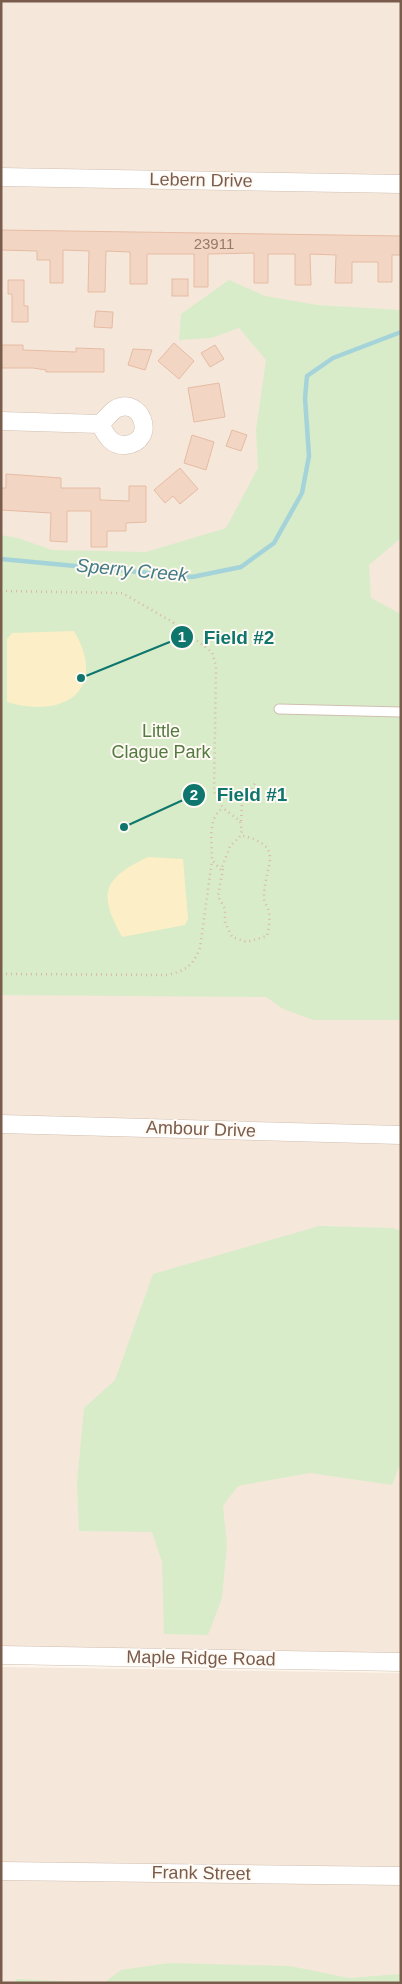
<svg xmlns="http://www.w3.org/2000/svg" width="402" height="1984" font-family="Arial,sans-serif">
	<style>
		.residential { fill: #f5e8da }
		.green { fill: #d8ecc9 }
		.sand { fill: #fcefc7 }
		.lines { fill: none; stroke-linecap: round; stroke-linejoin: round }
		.stream { stroke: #a5d3da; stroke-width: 4.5 }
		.building { fill: #f3d5c3; stroke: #e6bba3 }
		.lane-casing { stroke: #d1beb0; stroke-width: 11 }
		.street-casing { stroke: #d1beb0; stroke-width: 19 }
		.path { stroke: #d9b8a5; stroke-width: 2.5; stroke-dasharray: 1 4; stroke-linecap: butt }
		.lane { stroke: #fff; stroke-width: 9 }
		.street { stroke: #fff; stroke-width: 18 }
		.labels { text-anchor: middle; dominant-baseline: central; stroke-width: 4; stroke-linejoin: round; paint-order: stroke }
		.number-label { font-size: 15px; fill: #987a6a }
		.street-label { font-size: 18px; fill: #7a5c4d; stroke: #fffaf3 }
		.park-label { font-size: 18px; fill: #537a41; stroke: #fffaf3 }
		.water-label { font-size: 19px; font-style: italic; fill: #437c86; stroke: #fffaf3 }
		.leader { fill: none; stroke: #0f766e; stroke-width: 2 }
		.callout-dot { fill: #0f766e; stroke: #fffaf3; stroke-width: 2 }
		.mark-label { font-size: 15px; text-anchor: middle; font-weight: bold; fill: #fff }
		.callout-label { font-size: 19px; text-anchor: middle; font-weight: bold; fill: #0f766e; stroke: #fffaf3; stroke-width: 4; stroke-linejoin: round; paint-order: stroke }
	</style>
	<rect width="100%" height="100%" fill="#fdf6ec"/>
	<!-- residential -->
	<g class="residential">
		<path d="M1 1H401V1659L1 1652Z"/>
		<path d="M1 1667 401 1673V1983H1Z"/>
	</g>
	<!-- green -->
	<g class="green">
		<path d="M229 280 265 296 318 305 401 310V538L369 565 371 598 401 614V1020H313L283 1009 266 997 1 995V535L18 538 52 550 146 552 226 528 258 468 256 430 266 360 239 328 211 338 179 340 181 314Z"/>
		<path d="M319 1226 393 1228 401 1231V1462L392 1485 310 1473 238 1486 223 1506 227 1545 222 1598 208 1635 164 1634 162 1562 152 1532 79 1531 77 1482 84 1408 115 1380 153 1274Z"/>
		<path d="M169 1963 290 1966 349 1978 401 1974V1983H104L121 1970Z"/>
		<path d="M16 1979 103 1983H15Z"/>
	</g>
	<!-- sand -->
	<g class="sand">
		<path d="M74 631C109 691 63 719 7 702V639L12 633Z"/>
		<path d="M148 857 183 859 188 919 185 925 122 937C98 893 102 879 148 857Z"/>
	</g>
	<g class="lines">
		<!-- stream -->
		<path class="stream" d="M1 559 192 577 241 567 274 543 302 493 309 456 305 398 307 376 333 358 401 332"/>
	</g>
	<!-- building -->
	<g class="building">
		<path d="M1 230 401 236V255H392V282H378V262H352V283H335L336 255 310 254 311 285H295V254H268V283H254V253L208 254V287H194V254H147V284H130V252L106 251 105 292H88L89 251 63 250V283H50V260H37V251L1 250Z"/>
		<rect x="172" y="279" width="16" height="17"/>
		<path d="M8 280H24V306H28V322H12V294H8Z"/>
		<path d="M96 311 113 312 112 328 94 327Z"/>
		<path d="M174 343 194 361 179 379 158 361Z"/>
		<path d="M1 345H23V350L76 352V348L104 349V372H46V370L33 368H1Z"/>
		<path d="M215 345 224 359 210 367 201 353Z"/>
		<path d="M133 349 152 350 145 370 128 365Z"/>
		<path d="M219 383 225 417 194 422 188 388Z"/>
		<path d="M232 430 247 435 241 451 226 446Z"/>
		<path d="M192 435 214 442 206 470 184 463Z"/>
		<path d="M180 468 198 489 180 504 173 496 165 503 154 490Z"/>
		<path d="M6 474 61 478V488H100V500L129 501V486H146V522L126 523V531H107V547H91V511H67V542L50 541 51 513 1 510V488H6Z"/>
	</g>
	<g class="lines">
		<!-- lane casing -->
		<g class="lane-casing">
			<path id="lane" d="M279 709 401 712"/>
		</g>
		<!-- street casing -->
		<g class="street-casing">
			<g id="street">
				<path d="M1 177 401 184"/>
				<path d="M1 421 100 424C105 420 109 414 114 410 141 393 159 442 125 445 111 446 106 435 100 424"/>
				<path d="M1 1124 401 1135"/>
				<path d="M1 1655 401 1662"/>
				<path d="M1 1871 401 1876"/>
			</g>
		</g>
		<!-- path -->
		<g class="path">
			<path d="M1 591 122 593 171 621 212 652 216 666 214 792 223 808 240 821 242 831 239 838 230 846 221 870 212 860C212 843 207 818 223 808"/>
			<path d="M241 821 242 804 252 790 255 782"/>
			<path d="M223 869 218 896 225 909V923L232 937 247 942 267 936C269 929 270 920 269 912 268 907 264 903 264 898 264 863 288 847 240 835"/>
			<path d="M1 974 167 975C185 971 193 966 200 948L212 860"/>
		</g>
		<!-- lane -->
		<use href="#lane" class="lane"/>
		<!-- street -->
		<use href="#street" class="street"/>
	</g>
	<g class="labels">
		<!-- number labels -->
		<g class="number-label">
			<text x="214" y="243">23911</text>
		</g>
		<!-- street labels -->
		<g class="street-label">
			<text transform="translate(201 180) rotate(1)">Lebern Drive</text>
			<text transform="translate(201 1129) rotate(2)">Ambour Drive</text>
			<text transform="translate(201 1658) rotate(1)">Maple Ridge Road</text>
			<text transform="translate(201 1873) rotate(1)">Frank Street</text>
		</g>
		<!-- park labels -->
		<g class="park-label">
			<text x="161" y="731">Little<tspan x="161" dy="21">Clague Park</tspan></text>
		</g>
		<!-- water labels -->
		<g class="water-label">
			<text transform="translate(132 570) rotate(5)">Sperry Creek</text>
		</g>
	</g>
	<!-- callouts -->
	<path class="leader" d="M81 678L182 637M124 827L194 795"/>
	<g class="callout-dot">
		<circle cx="81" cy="678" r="5"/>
		<circle cx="124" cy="827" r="5"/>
		<circle cx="182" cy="637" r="12"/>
		<circle cx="194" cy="795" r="12"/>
	</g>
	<g class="mark-label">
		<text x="182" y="642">1</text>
		<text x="194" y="800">2</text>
	</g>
	<g class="callout-label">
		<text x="239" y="644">Field #2</text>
		<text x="252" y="801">Field #1</text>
	</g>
	<!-- border -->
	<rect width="402" height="1984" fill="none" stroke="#7a5c4d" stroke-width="5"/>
</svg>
